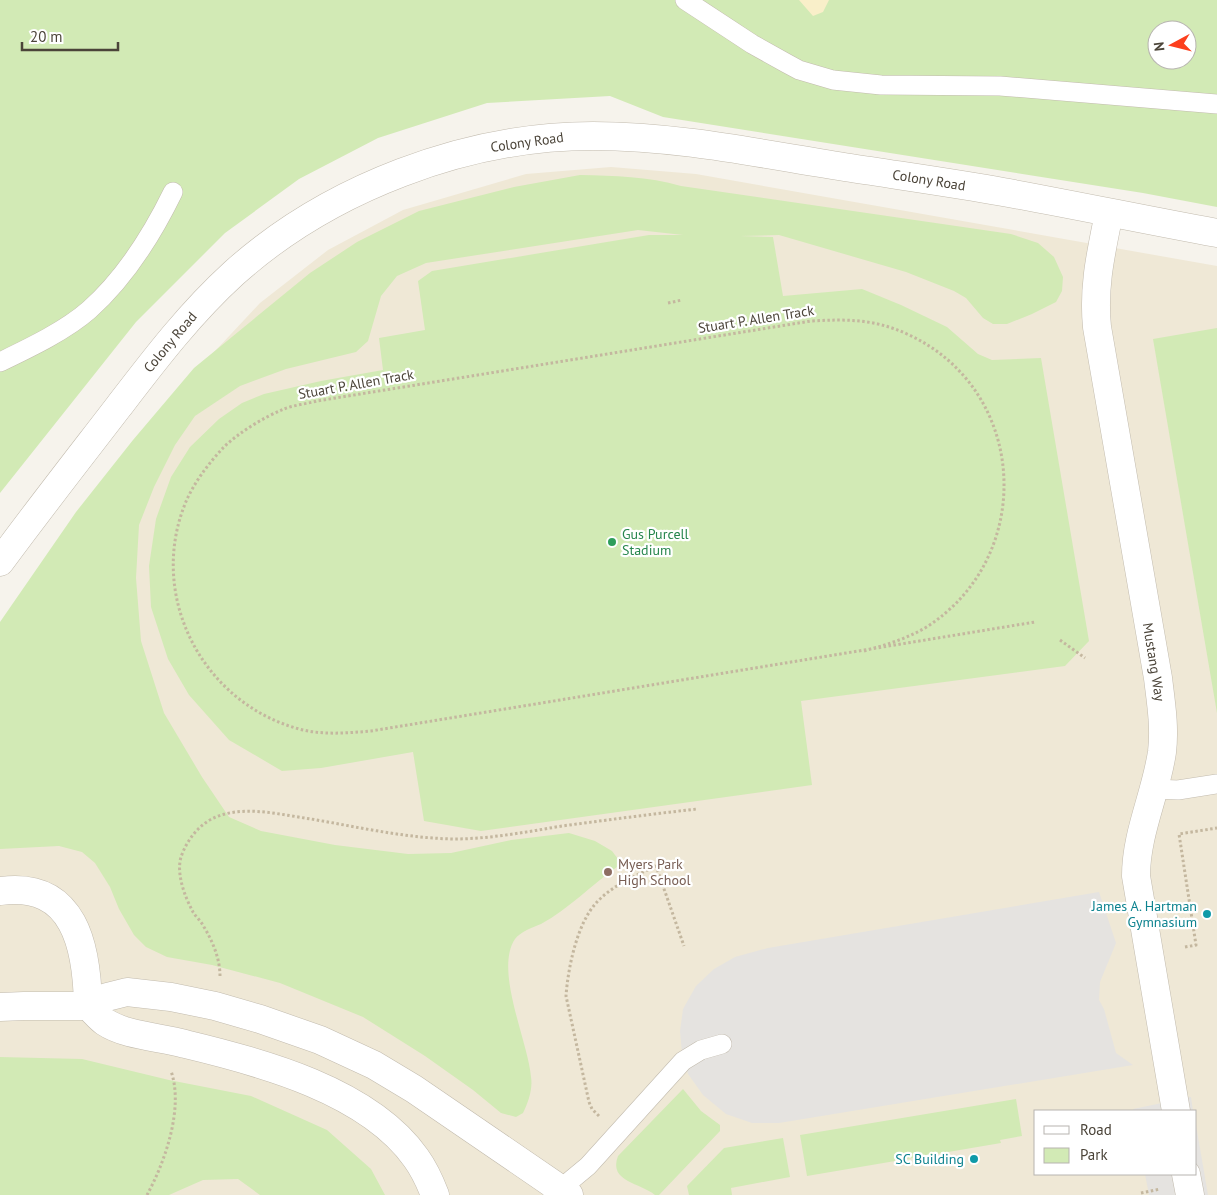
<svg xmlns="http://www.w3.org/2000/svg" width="1217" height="1195" font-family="'PT Sans',sans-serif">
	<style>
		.education { fill: #efe8d6; fill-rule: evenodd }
		.green { fill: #d2eab5; fill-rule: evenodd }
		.sand { fill: #f9efc9 }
		.parking { fill: #e5e3e0 }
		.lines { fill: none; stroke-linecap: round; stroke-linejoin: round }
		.service-casing { stroke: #c2bbae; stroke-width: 20 }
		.minor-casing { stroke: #c2bbae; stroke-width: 29 }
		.tertiary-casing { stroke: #c2bbae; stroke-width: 29 }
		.path { stroke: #c4b79f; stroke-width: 3; stroke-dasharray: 2.5 2.5; stroke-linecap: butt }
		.service { stroke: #fff; stroke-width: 19 }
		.minor { stroke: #fff; stroke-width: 28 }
		.tertiary { stroke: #fff; stroke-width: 28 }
		.leisure-dot { fill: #2e9e5b; stroke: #fff; stroke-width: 2 }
		.education-dot { fill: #8d6e63; stroke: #fff; stroke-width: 2 }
		.culture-dot { fill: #0f9aa8; stroke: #fff; stroke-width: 2 }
		.labels { text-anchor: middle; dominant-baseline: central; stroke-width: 4.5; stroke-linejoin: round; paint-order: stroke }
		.street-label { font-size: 14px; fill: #4b4439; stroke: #fff }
		.leisure-label { font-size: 14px; fill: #27864d; stroke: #fff; text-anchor: start }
		.education-label { font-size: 14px; fill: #785e54; stroke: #fff; text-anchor: start }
		.culture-label { font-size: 14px; fill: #0d838f; stroke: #fff; text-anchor: end }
	</style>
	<rect width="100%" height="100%" fill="#f6f3ec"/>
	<!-- education -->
	<path class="education" d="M611 167 696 174 1217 266V1195H0V633L202 365 260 303 328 250 403 210 526 174ZM1036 1111H1196V1174H1036Z"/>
	<!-- green -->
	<g class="green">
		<path d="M0 0H1217V207L1143 193 663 117 610 96 487 103 378 138 299 179 225 233 136 322 0 493ZM1157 30H1187V60H1157Z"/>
		<path d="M580 175C614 176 648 176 681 186L1011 234 1038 243 1054 257 1063 277 1062 291 1056 302 1032 314 1007 324H993L983 318 966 298 954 291 906 272 779 235 740 236 773 237 783 296 862 289 901 305 947 327 978 354 992 360 1041 358 1089 641 1065 666 801 701 812 785 481 831 424 821 413 752 321 768 282 771 229 740 189 695 168 659 151 607 149 566 156 519 171 477 190 447 219 419 242 403 264 394 321 381 383 370 379 338 425 330 418 281 432 271 649 235H683L638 230 426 263 397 276 381 296 368 341 356 352 286 369 240 386 195 416 175 445 154 487 139 525 136 578 141 641 164 713 202 777 229 817 261 831 335 845 408 854 451 853 511 840 569 833 595 841 612 851 618 859 617 867C591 885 569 909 541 924 533 927 520 932 515 939 494 970 528 1041 531 1077 533 1089 528 1103 523 1113L516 1117 501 1113 473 1090 425 1056 363 1017 280 983 212 965 167 957 146 947 134 935 119 909 110 887 95 863 82 852 59 846 0 849V622L76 512 133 440 194 368 310 273 357 242 419 211 514 187Z"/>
		<path d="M1217 328V713L1153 339Z"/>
		<path d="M0 1057 82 1059 169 1080 251 1096 327 1130 371 1169 385 1195H260L238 1179 203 1180 169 1195H0Z"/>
		<path d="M683 1089 701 1111 720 1125V1131L659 1195H655C641 1183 608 1182 618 1156Z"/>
		<path d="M1016 1099 1022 1136 1000 1140 1001 1143 807 1176 800 1135Z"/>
		<path d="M783 1138 790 1177 731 1188 732 1195H689L687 1186 724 1148Z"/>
	</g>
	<!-- sand -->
	<path class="sand" d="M799 0H829L823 12 813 16Z"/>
	<!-- parking -->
	<g class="parking">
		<path d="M1099 892 1116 943 1100 982 1099 1000 1104 1009 1116 1053 1133 1065 779 1123H752L726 1114 703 1095 688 1074 682 1053 680 1031 683 1009 696 986 714 969 735 957 768 948Z"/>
		<path d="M1191 1097 1193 1111H1134L1133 1109Z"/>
		<path d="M1196 1125 1208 1195H1149L1145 1174H1196Z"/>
	</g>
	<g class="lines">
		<!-- service casing -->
		<g class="service-casing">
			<g id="service">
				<path d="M685 0 752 44 786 63 799 70 833 80 881 85 1000 86 1217 104"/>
				<path d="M0 362C29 348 65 331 89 310 125 278 152 235 173 192"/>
				<path d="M1153 789 1178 790 1217 784"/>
				<path d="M553 1195 588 1166 683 1061 701 1050 722 1044"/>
			</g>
		</g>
		<!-- minor casing -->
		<g class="minor-casing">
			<g id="minor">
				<path d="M1109 213C1101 253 1093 286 1097 327L1158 678C1161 703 1165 727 1162 752 1156 794 1136 833 1136 876L1176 1111"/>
				<path d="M1186 1174 1190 1195"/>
				<path d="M435 1195C430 1182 424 1169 416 1158 369 1091 261 1062 185 1044 161 1037 126 1036 105 1022 99 1018 94 1011 88 1006L107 997 127 992 171 997 215 1006 260 1019 320 1040 374 1065 414 1089 569 1195"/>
			</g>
		</g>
		<!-- tertiary casing -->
		<g class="tertiary-casing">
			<g id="tertiary">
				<path d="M0 562C39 509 79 458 119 406 155 359 190 313 234 273 329 188 466 136 593 136 680 136 766 155 851 168 902 176 953 183 1003 192 1075 205 1146 220 1217 233"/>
				<path d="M0 891C75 881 87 947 88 1006H24L0 1007"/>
			</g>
		</g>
		<!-- path -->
		<g class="path">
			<path d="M668 303 682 300"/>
			<path d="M1060 640 1085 658"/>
			<path d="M864 651C885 645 906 639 925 628 1037 558 1029 389 907 334 875 319 846 319 811 321L317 401C306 404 294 405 284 409 264 417 238 433 223 448 208 464 193 484 185 504 147 599 205 706 303 730 325 735 348 733 371 731L1035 622"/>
			<path d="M1185 947 1196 945 1179 834 1217 828"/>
			<path d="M220 976C220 959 213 942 204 927 201 921 196 917 193 912 185 897 176 874 181 857 188 837 203 819 225 814 252 807 283 815 311 819 358 827 405 838 453 839 490 839 526 832 562 826 607 820 652 814 697 809"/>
			<path d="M599 1116 592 1109 589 1102 566 996C568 968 577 923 597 902 613 885 635 876 656 866L684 946"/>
			<path d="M1141 1193 1160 1189"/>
			<path d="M147 1195C165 1162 184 1108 171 1071"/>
		</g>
		<!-- service -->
		<use href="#service" class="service"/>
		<!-- minor -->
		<use href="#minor" class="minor"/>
		<!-- tertiary -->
		<use href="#tertiary" class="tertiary"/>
	</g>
	<!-- markers -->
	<circle class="leisure-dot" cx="612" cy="542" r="5"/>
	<circle class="education-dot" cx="608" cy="872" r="5"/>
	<g class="culture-dot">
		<circle cx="1207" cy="914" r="5"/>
		<circle cx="974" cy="1159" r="5"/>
	</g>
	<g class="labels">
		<!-- street labels -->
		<g class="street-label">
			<text transform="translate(527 142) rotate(-8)">Colony Road</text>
			<text transform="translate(929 180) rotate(9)">Colony Road</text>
			<text transform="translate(756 319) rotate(-9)">Stuart P. Allen Track</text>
			<text transform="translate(170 342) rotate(-50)">Colony Road</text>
			<text transform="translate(356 384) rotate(-10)">Stuart P. Allen Track</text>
			<text transform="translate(1154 662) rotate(81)">Mustang Way</text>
		</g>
		<!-- leisure labels -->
		<g class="leisure-label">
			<text x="622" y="534">Gus Purcell<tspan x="622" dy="16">Stadium</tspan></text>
		</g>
		<!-- education labels -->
		<g class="education-label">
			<text x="618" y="864">Myers Park<tspan x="618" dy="16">High School</tspan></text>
		</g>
		<!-- culture labels -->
		<g class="culture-label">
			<text x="1197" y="906">James A. Hartman<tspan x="1197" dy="16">Gymnasium</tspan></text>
			<text x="964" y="1159">SC Building</text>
		</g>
	</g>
	<!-- legend -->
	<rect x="1034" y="1110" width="162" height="65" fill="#ffffff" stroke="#b7b4b0"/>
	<rect x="1044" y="1126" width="25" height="8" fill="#ffffff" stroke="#b7b4b0"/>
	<text x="1080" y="1135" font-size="15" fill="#4b4439">Road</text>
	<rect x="1044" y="1148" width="25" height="15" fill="#d2eab5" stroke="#b7b4b0"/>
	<text x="1080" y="1160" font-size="15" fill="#4b4439">Park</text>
	<!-- north arrow -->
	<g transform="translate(1172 45) rotate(263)"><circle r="24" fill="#ffffff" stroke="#b7b4b0"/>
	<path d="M0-4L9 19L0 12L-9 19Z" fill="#fc3f1d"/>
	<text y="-8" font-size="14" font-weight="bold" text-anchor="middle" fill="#4b4439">N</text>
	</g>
	<!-- scale -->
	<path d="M22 42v8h96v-8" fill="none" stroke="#4b4439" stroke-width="2.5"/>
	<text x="30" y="42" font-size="15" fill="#4b4439" stroke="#ffffff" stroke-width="4" paint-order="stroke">20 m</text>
</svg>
